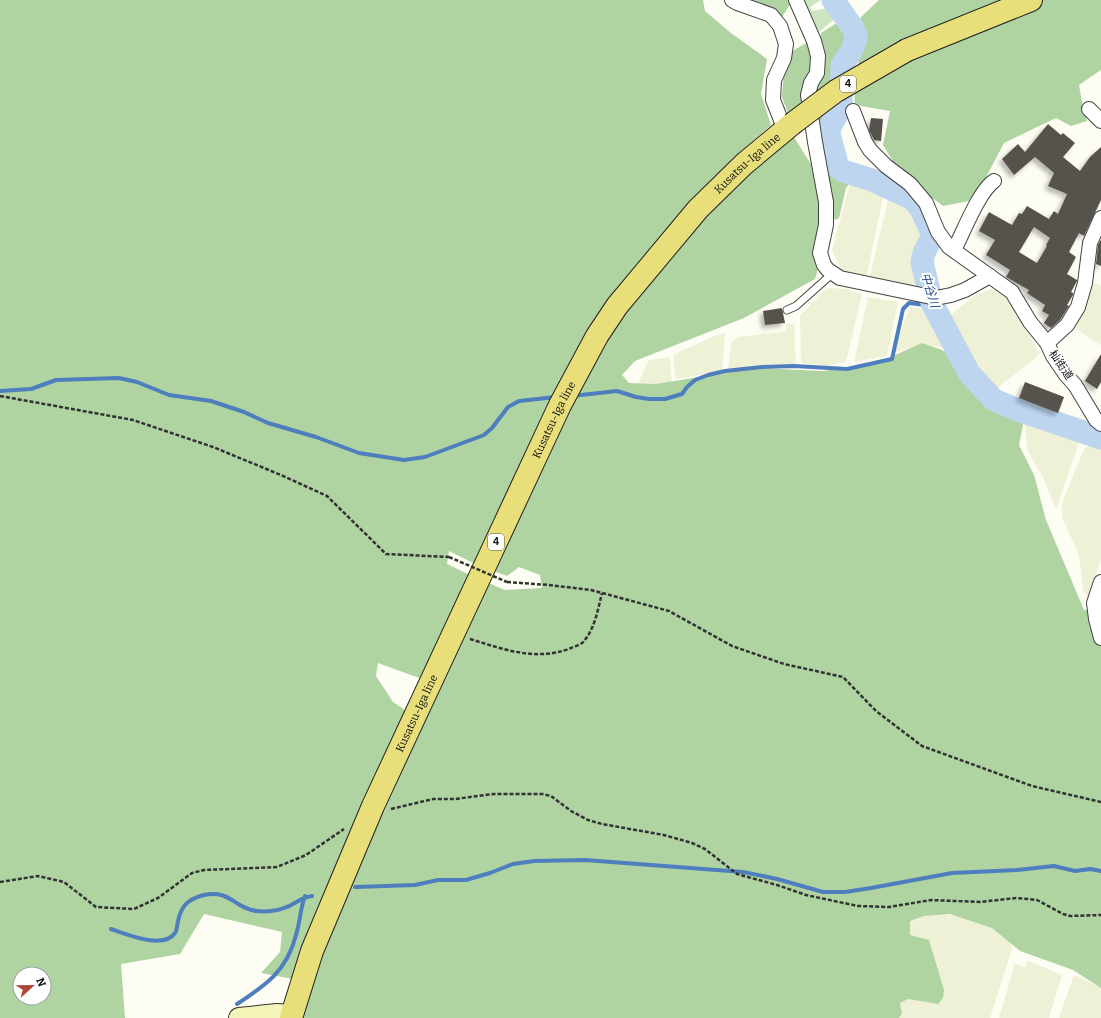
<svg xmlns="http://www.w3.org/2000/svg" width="1101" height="1018" font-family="Bitter,'Noto Sans JP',serif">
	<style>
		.farmland { fill: #eff1d6 }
		.green { fill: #cde5c0 }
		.forest { fill: #b0d3a2; fill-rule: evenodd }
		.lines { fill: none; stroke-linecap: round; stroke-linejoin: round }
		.stream { stroke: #4e7ebd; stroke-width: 4 }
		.river { stroke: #bed5ef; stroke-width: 23 }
		.building { fill: #57534d; fill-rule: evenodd; filter: url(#shadow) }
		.lane-casing { stroke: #434343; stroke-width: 9 }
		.street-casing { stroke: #434343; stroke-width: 16 }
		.secondary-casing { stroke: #323232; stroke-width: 22 }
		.primary-casing { stroke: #212121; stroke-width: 24 }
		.path { stroke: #323232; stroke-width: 2.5; stroke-dasharray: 4 2; stroke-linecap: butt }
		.lane { stroke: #fff; stroke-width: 7 }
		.street { stroke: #fff; stroke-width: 14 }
		.secondary { stroke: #f2f5b7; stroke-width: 20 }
		.primary { stroke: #e8df7a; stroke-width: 22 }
		.primary-bridge-casing { stroke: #212121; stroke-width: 24; stroke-linecap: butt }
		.path-bridge { stroke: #323232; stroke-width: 2.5; stroke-dasharray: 4 2; stroke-linecap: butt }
		.primary-bridge { stroke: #e8df7a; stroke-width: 22 }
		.labels { text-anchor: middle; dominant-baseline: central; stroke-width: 4; stroke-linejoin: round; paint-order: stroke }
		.shield { fill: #fff; stroke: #585858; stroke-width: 1 }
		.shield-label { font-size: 10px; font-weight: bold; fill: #101010 }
		.street-label { font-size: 11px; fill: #101010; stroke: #fff }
		.water-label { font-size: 12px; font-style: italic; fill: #285293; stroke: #fff }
	</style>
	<defs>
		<filter id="shadow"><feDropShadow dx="-3.5" dy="3.5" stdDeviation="2" flood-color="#0004"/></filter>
	</defs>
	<rect width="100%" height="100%" fill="#fdfdf4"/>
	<!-- farmland -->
	<g class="farmland">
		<path d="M850 184 883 197 866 279 848 274 841 270 832 250Z"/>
		<path d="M888 200 908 209 914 218 925 238 917 253 915 263 921 290 869 280Z"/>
		<path d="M1092 282 1101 286V345L1085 335 1075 327 1086 305Z"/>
		<path d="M829 288 847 289 862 294 846 362 826 366 801 363 800 316 825 289Z"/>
		<path d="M992 289 1001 290 1011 302 1040 354 998 388 974 361 950 316 974 296Z"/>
		<path d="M868 297 898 302 887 356 854 362Z"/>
		<path d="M910 307 928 310 948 349 923 344 893 353Z"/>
		<path d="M794 323 796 368 728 369 731 342 738 337 786 331V324Z"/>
		<path d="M725 333 722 372 675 379 673 355 714 336Z"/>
		<path d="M670 357 672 385 637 386 649 360Z"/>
		<path d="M1025 419 1081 437 1056 509 1043 477 1027 450Z"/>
		<path d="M1095 441 1101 444V559L1088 597 1083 591 1079 555 1062 517V503L1084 449Z"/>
		<path d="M938 913 977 920 1010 938 1012 949 990 1018H897V1002L912 998 908 938V917Z"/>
		<path d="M1027 960 1062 975 1049 1018H999L1015 963 1025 968Z"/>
		<path d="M1074 975 1101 987V1018H1059Z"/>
	</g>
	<!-- green -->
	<path class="green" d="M803 0H821L810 7 812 11 835 7 838 16 819 32Z"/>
	<!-- forest -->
	<g class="forest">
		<path d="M0 0H703L705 11 731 33 767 59 761 94 771 125 732 159 766 149 794 137 812 166 821 215 820 262 815 279 744 318 635 361 622 375 629 383 656 384 755 368 823 371 877 363 922 343 942 350 972 372 985 384 1009 395 1025 414 1019 445 1034 475 1046 520 1084 610H1097L1101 597V988L1073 970 1020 951 992 928 950 914 924 916 910 921V935L929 940 944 990 943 998 938 1004 908 999 900 1003 902 1014 899 1018H303L311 986 293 979 261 973 280 952 282 932 204 914 180 954 121 964 125 1018H0ZM449 551 477 565 507 576 519 567 540 575 542 588 505 590 484 581 408 712 393 702 376 676 378 663 422 679 470 575 447 564ZM20 974H44V998H20Z"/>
		<path d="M741 0H788L790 4 780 21Z"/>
		<path d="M879 0H1101V70L1079 85 1083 108 1087 121 1071 126 1056 118 1004 143 974 200 943 206 900 173 883 145 890 111 855 105 854 90 941 28 909 36 858 65 861 39V17Z"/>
		<path d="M840 21 844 31 847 50 841 61 836 79 812 95 822 66 821 33Z"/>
		<path d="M806 43 813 50 814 66 805 100 788 113 782 97 784 68 791 52Z"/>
		<path d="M835 105V143L840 165 854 178 846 188 839 218 835 220 830 209 827 183 829 171 821 149 815 120Z"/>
	</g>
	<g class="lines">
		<!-- stream -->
		<g class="stream">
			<path d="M0 391 31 389 56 380 119 378 137 382 169 395 211 401 244 412 268 423 316 437 359 453 404 460 425 457 484 435 492 428 508 407 519 401 556 397"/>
			<path d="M572 396 617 391 636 397 649 399H665L682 394 687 387 695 380 708 375 725 371 762 367 794 366 847 369 892 359 903 309 909 303 934 306"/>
			<path d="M355 887 415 885 438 880H466L490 873 513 864 534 861 585 860 743 872 777 879 823 892H845L871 888 952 873 1017 870 1054 866 1075 871 1090 869 1101 871"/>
			<path d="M111 929C126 934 163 950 175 933 177 930 177 925 178 921 181 906 188 899 204 895 230 889 235 909 257 911 265 912 277 911 284 908 294 905 301 897 312 896"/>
			<path d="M237 1004C266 985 287 971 296 935 300 923 300 909 305 896"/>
		</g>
		<!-- river -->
		<path class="river" d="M833 0 853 28 856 36 855 42 851 52 842 65 841 107 830 127 829 134 838 167 843 171 872 180 913 199 921 209 933 235 924 253 922 262 929 291 932 303 969 373 994 400 1018 410 1101 438"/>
	</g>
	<!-- building -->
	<g class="building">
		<path d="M871 118 883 119 881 141 874 140 869 130Z"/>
		<path d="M1048 124 1061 135 1063 133 1075 143 1063 157 1080 171 1090 157 1101 147V200L1084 236 1079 233 1069 252 1076 257 1067 274 1077 280V281L1071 292 1073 293V295L1067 305 1069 306 1060 320 1051 328 1044 323 1049 315 1042 311 1045 305 1027 293 1029 290 1006 277 1010 270 986 255 995 240 979 231 989 212 1012 225 1019 213 1022 214 1027 206 1049 219 1054 211 1058 214 1067 194 1048 186 1054 173 1035 157 1014 175 1002 159 1018 144 1025 152ZM1034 227 1050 238 1046 245 1047 246 1037 263 1019 252Z"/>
		<path d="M1101 239V266L1096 264 1098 245Z"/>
		<path d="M782 308 785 323 765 325 763 311Z"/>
		<path d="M1101 354V382L1097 389 1085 381Z"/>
		<path d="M1025 382 1064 397 1058 413 1019 398Z"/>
	</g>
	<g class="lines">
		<!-- lane casing -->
		<g class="lane-casing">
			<path id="lane" d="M787 310 796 306 833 273"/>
		</g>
		<!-- street casing -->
		<g class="street-casing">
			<g id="street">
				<path d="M732 0 737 3 771 15 780 26 786 44 784 58 774 80 773 100 785 130"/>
				<path d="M796 0 814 41 818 56 817 73 811 83 808 95 815 142 826 202V225L820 253 824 265 828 270 840 278 936 298 951 295 965 290 990 276"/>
				<path d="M1089 109 1101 121"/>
				<path d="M853 111 865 142 870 150 886 166 910 184 926 203 938 232 949 247 1012 292 1030 322 1047 343 1053 356 1066 375 1075 385 1096 420 1101 424"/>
				<path d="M954 250C963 233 979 191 994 181"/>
				<path d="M1047 343 1067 325 1078 307 1085 283 1090 243 1101 218"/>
				<path d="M1101 582 1094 603 1096 619 1101 638"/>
			</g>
		</g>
		<!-- secondary casing -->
		<g class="secondary-casing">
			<path id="secondary" d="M239 1018 277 1014 291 1015"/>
		</g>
		<!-- primary casing -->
		<g class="primary-casing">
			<g id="primary">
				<path d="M907 50 1031 0"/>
				<path id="s1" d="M291 1018 312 951 373 806 560 405 597 336 617 306 698 209 744 164 792 124"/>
			</g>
		</g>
		<!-- path -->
		<g class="path">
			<path d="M0 396 133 420 213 447 281 475 327 496 386 554 449 557"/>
			<path d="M507 582 549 585 591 590 669 611 732 646 784 664 843 677 876 711 922 746 1032 786 1101 802"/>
			<path d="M470 639C503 649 536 662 571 648 575 646 581 645 584 641 595 628 598 609 602 593"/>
			<path d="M391 809 433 799H455L494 794H542L551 796 571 811 588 820 602 824 664 835 692 843 705 849 737 874 777 885 806 895 858 906 889 907 931 900 980 902 1016 898 1029 899 1037 900 1063 914 1070 916 1101 915"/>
			<path d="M0 882 38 876 64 882 96 907 134 909 158 898 192 873 204 870 277 867 306 855 344 829"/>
		</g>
		<!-- lane -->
		<use href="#lane" class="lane"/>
		<!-- street -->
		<use href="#street" class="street"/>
		<!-- secondary -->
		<use href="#secondary" class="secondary"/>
		<!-- primary -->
		<use href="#primary" class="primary"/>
		<!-- primary-bridge casing -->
		<g class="primary-bridge-casing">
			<path id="primary-bridge" d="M792 124 836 91 907 50"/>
		</g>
		<!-- path-bridge -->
		<path class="path-bridge" d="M449 557 507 582"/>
		<!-- primary-bridge -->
		<use href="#primary-bridge" class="primary-bridge"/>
	</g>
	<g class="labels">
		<!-- shield labels -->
		<g class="shield">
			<rect x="840" y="76" width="16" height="16" rx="3"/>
			<rect x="488" y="534" width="16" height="16" rx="3"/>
		</g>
		<g class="shield-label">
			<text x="848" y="84">4</text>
			<text x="496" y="542">4</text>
		</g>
		<!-- street labels -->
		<g class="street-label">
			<text stroke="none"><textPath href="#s1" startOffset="978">Kusatsu-Iga line</textPath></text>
			<text transform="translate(1061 365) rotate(56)">杣街道</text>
			<text stroke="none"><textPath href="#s1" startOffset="654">Kusatsu-Iga line</textPath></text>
			<text stroke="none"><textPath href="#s1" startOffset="330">Kusatsu-Iga line</textPath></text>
		</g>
		<!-- water labels -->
		<g class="water-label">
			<text transform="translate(930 290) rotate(73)">中谷川</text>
		</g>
	</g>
	<!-- north arrow -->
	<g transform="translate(32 986) rotate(68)"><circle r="19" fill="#ffffff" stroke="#9f9f9f"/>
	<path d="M0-3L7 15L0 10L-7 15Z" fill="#af4638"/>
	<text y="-6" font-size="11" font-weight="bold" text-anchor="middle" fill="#101010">N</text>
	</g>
</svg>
